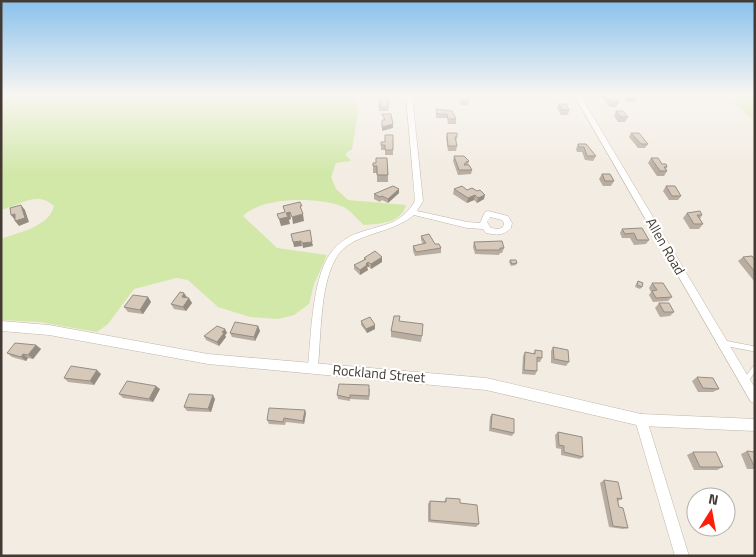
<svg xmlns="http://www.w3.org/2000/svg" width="756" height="557" font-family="'Titillium Web',sans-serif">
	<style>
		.green { fill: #d1e8a9 }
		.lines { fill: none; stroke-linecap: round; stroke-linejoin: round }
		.service-casing { stroke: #c0b6a8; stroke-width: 6 }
		.minor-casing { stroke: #c0b6a8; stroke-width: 1 }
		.tertiary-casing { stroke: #c0b6a8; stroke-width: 1 }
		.service { stroke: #fff; stroke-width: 5 }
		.minor { fill: #fff; fill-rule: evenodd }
		.tertiary { fill: #fff; fill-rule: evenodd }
		.wall { fill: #b8ada0 }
		.shaded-wall { fill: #968d82 }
		.building { fill: #d6c9ba; stroke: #968d82 }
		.labels { text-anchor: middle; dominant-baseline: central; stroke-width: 4.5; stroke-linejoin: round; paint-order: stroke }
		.street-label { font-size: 14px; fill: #433b33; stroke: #fff }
	</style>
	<rect width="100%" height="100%" fill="#f2ece2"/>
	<!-- green -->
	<g class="green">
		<path d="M1 95H355L358 113 352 149 345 154 351 161 336 163 331 177 336 189 348 200 406 205C401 223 380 224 364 225 358 220 351 211 344 207 319 197 263 196 243 216L277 248 327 255 314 284 309 304 294 315 278 319 250 317 218 307 188 280 176 278 134 289 108 324 97 332 39 322 1 320V239C19 232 49 227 54 206 36 190 20 206 1 210Z"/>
		<path d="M726 95H755V122Z"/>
	</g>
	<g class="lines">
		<!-- service casing -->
		<g class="service-casing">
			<g id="service">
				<path d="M724 343 755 349"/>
				<path d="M746 380 755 368"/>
			</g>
		</g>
		<!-- minor casing -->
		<g class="minor-casing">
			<g id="minor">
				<path d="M406 95H412L423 201 417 211 467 222 480 223 485 212 488 211 508 216 512 223 511 228C504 236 496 235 486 233L483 229 467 228 414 215C397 229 377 231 357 240 348 244 339 251 335 260 320 287 321 336 318 367L317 370 313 372 309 370 308 367C311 337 312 279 330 254 338 242 350 235 364 231 387 224 402 223 415 201ZM490 217 502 220 504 223 503 227 499 229 491 228 487 222Z"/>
				<path d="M574 95H580L755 388V403L751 402Z"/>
				<path d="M641 414 645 416 647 420 689 556H675L635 420 637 416Z"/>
			</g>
		</g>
		<!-- tertiary casing -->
		<g class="tertiary-casing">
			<path id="tertiary" d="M1 321 49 325 208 354 486 378 641 414 755 419V431L641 426 486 390 208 364 49 335 1 331Z"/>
		</g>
		<!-- service -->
		<use href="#service" class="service"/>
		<!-- minor -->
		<use href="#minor" class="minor"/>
		<!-- tertiary -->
		<use href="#tertiary" class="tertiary"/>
	</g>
	<!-- wall -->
	<g class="wall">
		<path d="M377 95 385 99 389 98 388 111H379V104H381V103H378Z"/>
		<path d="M458 95H468L469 100 468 105H461Z"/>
		<path d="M550 95H558V96H551Z"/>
		<path d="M603 95H612L619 102 616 107H610L602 98Z"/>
		<path d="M626 98 636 100 635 102H627L625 100Z"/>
		<path d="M559 104 569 110 568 115H561L557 108Z"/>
		<path d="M436 109 452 111 456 119V124H448L447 118H436Z"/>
		<path d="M616 111 628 117 625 122H618L614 116Z"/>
		<path d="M447 133 457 137 456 142 457 146 456 151H448L446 138Z"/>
		<path d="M631 133 648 144 645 148H638L629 137Z"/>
		<path d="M393 135V155H385V150H381V142H385Z"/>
		<path d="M578 144H586L596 156 593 161 585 160 582 152H577L576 149Z"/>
		<path d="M454 156 469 161 468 165 472 170 471 174 458 175 453 161Z"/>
		<path d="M651 158 667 167 666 169 667 171 664 176H657L648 163Z"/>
		<path d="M373 163 388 175V182H377V173H373Z"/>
		<path d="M602 174 614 181 611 186H603L599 179Z"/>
		<path d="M666 186 681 196 678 200H669L663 191Z"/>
		<path d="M399 189V193L388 203 382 200 380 202 374 199V194Z"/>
		<path d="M454 189 467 190 484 199 477 203 474 200 467 203 453 194Z"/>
		<path d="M687 213 702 215 700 219 703 224 699 229H690L683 218Z"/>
		<path d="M622 229 649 240 646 244 634 245 630 238H622L620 233Z"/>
		<path d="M421 236 441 248V253L415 256 413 251V246L423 244 421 240Z"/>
		<path d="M474 242 504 248 502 253H500L499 255 475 254 473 247Z"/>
		<path d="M743 257 755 260V281H754L738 261Z"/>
		<path d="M364 258 382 262 371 269 369 267H367L368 270 360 275 354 269V265L364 260Z"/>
		<path d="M510 260 517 263 516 265 511 266 509 262Z"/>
		<path d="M638 281 642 287 640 289 635 287 636 284Z"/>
		<path d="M652 283 672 297 668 301 653 302 649 295 651 292 649 288Z"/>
		<path d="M148 297 151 302 143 314 128 312 124 307Z"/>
		<path d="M187 297 192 303 186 311 174 309 171 304Z"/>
		<path d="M659 303 674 312 670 316 660 317 655 308Z"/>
		<path d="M361 321 375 329 367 333 361 325Z"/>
		<path d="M399 321 422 336 421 342 391 337V331Z"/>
		<path d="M258 326 260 331 255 341 232 337 230 333Z"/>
		<path d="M225 329 227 333 225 335 226 337 219 346 206 340 204 336Z"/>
		<path d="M36 345 41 349 33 359 28 358 26 361 12 357 7 353Z"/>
		<path d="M553 347 569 362 566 366 551 363V351Z"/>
		<path d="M535 350 542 358 540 362H537V371L535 375 522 374 523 356 525 352 533 354Z"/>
		<path d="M101 374 94 385 68 382 64 378Z"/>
		<path d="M697 377 719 389 713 392H698L692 381Z"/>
		<path d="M160 389 153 402 123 398 119 394Z"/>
		<path d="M370 389 369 400 350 399V401L338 399 337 395Z"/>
		<path d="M215 399 211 412 187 411 184 407Z"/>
		<path d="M306 413 304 424 286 422 285 425 269 424 267 420Z"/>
		<path d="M492 414 514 433 512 436 489 431 490 417Z"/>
		<path d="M558 432 583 457 580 459 561 455V449L556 448 555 435Z"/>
		<path d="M747 451 755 452V469H747L741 454Z"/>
		<path d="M693 452 723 467 717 470H694L687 455Z"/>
		<path d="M604 480 622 499 618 501 619 507 628 528 623 529 609 527 600 483Z"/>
		<path d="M446 498 460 503 479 524 476 527 428 522V504L430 501 444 502Z"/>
	</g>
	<!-- shaded-wall -->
	<g class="shaded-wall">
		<path d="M393 124V128L382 131V127Z"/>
		<path d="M399 189V193L388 203V199Z"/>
		<path d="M475 195 474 200 467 203 468 198Z"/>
		<path d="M485 195 484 199 477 203 478 198Z"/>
		<path d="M21 205 25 210 29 222 19 226 15 221Z"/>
		<path d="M290 212 291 219 289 220 290 224 281 226 279 219 286 213Z"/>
		<path d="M15 214V220L11 215Z"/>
		<path d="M303 214 304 221 293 224 292 217Z"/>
		<path d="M301 241 302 246 294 247 293 242Z"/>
		<path d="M312 242 313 246 303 248 302 243Z"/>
		<path d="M382 257V262L371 269V264Z"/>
		<path d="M368 262 369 267H367L368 270 360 275V270Z"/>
		<path d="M184 293 187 297 184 301 182 297Z"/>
		<path d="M148 297 151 302 143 314 140 310Z"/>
		<path d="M189 298 192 303 186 311 183 307Z"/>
		<path d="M375 325V329L367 333 366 329Z"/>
		<path d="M258 326 260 331 255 341 254 337Z"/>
		<path d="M225 329 227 333 225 335 226 337 219 346 217 342Z"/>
		<path d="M36 345 41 349 33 359 28 355Z"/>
		<path d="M23 354 28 358 26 361 21 357Z"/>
		<path d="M97 370 101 374 94 385 90 381Z"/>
		<path d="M156 386 160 389 153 402 149 399Z"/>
		<path d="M213 395 215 399 211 412 208 409Z"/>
		<path d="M305 410 306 413 304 424 303 421Z"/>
	</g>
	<!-- building -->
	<g class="building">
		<path d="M377 95H385V99L389 98 388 107H379V104H382L381 99H378Z"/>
		<path d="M459 95H468L469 100H461Z"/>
		<path d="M605 95H612L619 102H612Z"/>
		<path d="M626 98H634L636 100H628Z"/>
		<path d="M559 104H566L569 110H562Z"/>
		<path d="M436 109 452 111 456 119H448L447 114H437Z"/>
		<path d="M616 111H623L628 117H620Z"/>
		<path d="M382 114H391L393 124 382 127V120H385Z"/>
		<path d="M447 133H457V137H455L457 146H448Z"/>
		<path d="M631 133H639L648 144H641Z"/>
		<path d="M385 135H393V150H385V145H381V142H385Z"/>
		<path d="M578 144H586L596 156H587L584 147H579Z"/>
		<path d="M454 156H464L469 161 466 162 464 165H469L472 170H459Z"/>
		<path d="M376 158H387L388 175H377V166H373V163H376Z"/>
		<path d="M651 158H658L662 164H666L667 167H664L667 171H660Z"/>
		<path d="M602 174H610L614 181H605Z"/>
		<path d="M393 186 399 189 388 199 382 196 380 197 374 194Z"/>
		<path d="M462 186 467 190 472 188 477 191 480 190 485 195 478 198 475 195 468 198 454 189Z"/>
		<path d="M666 186H675L681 196H672Z"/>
		<path d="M300 202 302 206H300L303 214 292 217 290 212 286 213 288 217 279 219 277 214 285 212 283 206Z"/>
		<path d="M21 205 25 218 15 221V214L11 215 10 208Z"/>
		<path d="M700 211 702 215H697L703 224H694L687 213Z"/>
		<path d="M642 228 649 240H637L634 233 625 234 622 229Z"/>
		<path d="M310 230 312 242 302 243 301 241 293 242 291 234Z"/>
		<path d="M429 234 435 244H439L441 248 416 252 413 246 426 243 421 236Z"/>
		<path d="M502 241 504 248H500V250H476L474 242Z"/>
		<path d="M375 251 382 257 371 264 368 262 366 264 367 265 360 270 354 265 366 259 364 258Z"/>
		<path d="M752 256 755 260V272L743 257Z"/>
		<path d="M510 260H516L517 263 512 264Z"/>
		<path d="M638 281 643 283 642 287 637 285Z"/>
		<path d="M652 283H663L672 297 656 298 652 291 657 290Z"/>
		<path d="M180 292 184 293 182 297 189 298 183 307 171 304Z"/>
		<path d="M133 295 148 297 140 310 124 307Z"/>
		<path d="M659 303H669L674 312H664Z"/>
		<path d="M394 316H400L399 321 423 324 422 336 391 331Z"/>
		<path d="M370 317 375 325 366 329 361 321Z"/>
		<path d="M235 322 258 326 254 337 230 333Z"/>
		<path d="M217 326 225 329 222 332 224 333 217 342 204 336Z"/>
		<path d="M15 343 36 345 28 355 23 354 21 357 7 353Z"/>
		<path d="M553 347 568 350 569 362 554 359Z"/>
		<path d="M535 350 542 351V358L537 357V371L524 370 525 352 535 354Z"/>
		<path d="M71 366 97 370 90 381 64 378Z"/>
		<path d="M697 377 713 378 719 389 703 388Z"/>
		<path d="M127 381 156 386 149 399 119 394Z"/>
		<path d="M339 384 369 385V396L350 395V398L337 395Z"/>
		<path d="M189 394 213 395 208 409 184 407Z"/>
		<path d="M269 408 305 410 303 421 284 418 283 422 267 420Z"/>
		<path d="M492 414 514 419V433L491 428Z"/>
		<path d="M558 432 582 437 583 457 564 452V446L559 445Z"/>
		<path d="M747 451 755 452V466H754Z"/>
		<path d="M693 452H716L723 467H700Z"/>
		<path d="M604 480 618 482 622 499 617 498 619 507 623 508 628 528 613 526Z"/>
		<path d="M446 498 460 499V503L477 505 479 524 430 520V501L446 502Z"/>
	</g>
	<!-- sky -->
	<linearGradient id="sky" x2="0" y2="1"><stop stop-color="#89c1ec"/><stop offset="0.55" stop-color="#f9f6f2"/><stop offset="1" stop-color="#f9f6f2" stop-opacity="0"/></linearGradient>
	<rect width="756" height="173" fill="url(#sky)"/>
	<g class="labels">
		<!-- street labels -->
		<g class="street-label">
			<text transform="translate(666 246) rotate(60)">Allen Road</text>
			<text transform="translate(379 373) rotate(5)">Rockland Street</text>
		</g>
	</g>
	<!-- border -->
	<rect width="756" height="557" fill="none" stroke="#433b33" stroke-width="5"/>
	<!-- north arrow -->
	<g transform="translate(711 512) rotate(11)"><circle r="24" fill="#ffffff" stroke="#b4b1ad"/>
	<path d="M0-4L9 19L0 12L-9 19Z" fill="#ff1d0c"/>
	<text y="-8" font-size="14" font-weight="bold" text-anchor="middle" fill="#433b33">N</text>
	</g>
</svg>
